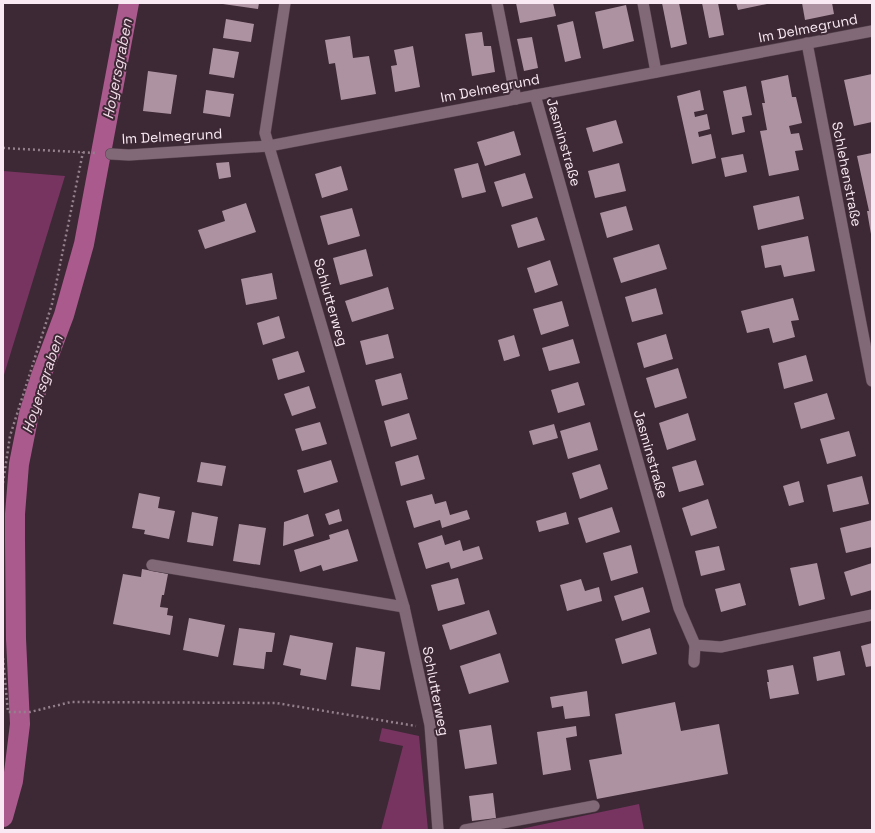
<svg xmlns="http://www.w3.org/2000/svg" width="875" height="833" font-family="'Space Grotesk',sans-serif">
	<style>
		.green { fill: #773460 }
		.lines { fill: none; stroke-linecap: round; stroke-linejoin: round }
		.canal { stroke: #ab5a8e; stroke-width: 20 }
		.building { fill: #ad93a2 }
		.service-casing { stroke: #56444f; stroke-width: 12 }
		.minor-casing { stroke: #56444f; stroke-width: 12 }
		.path { stroke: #93808c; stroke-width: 2.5; stroke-dasharray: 2 3; stroke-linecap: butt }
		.service { stroke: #826978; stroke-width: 11 }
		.minor { stroke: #826978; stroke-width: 11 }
		.labels { text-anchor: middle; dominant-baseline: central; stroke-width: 4; stroke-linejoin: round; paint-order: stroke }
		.street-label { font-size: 14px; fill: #f8e9f2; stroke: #3d2835 }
		.water-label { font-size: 15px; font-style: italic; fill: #f3dce9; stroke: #3d2835 }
	</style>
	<rect width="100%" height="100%" fill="#3d2835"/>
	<!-- green -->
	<g class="green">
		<path d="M3 171 65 176 3 378Z"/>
		<path d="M382 728 419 736 428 830H381L403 746 379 741Z"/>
		<path d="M639 804 644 830H516Z"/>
	</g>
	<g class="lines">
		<!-- canal -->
		<path class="canal" d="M3 817 13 781 20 724 16 639 15 541V514L19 464 29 414 41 376 64 315 84 244 129 3"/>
	</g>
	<!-- building -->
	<g class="building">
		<path d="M216 3H259L258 9Z"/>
		<path d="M516 3H553L556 16 520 23Z"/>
		<path d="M662 3H679L687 44 671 48Z"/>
		<path d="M702 3H718L724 35 709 38Z"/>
		<path d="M736 3H767V4L738 10Z"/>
		<path d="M802 3H832L834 14 805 20Z"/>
		<path d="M626 5 634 41 603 49 595 12Z"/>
		<path d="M226 19 254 24 251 42 223 38Z"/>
		<path d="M573 21 581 58 565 62 557 25Z"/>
		<path d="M482 32 484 46H491L495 72 472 76 465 34Z"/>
		<path d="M350 36 353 58 369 56 376 94 341 100 335 63 329 64 325 40Z"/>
		<path d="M532 37 538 68 524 71 517 39Z"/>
		<path d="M413 46 420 87 395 92 391 66 397 65 394 50Z"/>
		<path d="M213 48 239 52 234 78 209 74Z"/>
		<path d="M148 71 177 75 171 114 143 111Z"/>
		<path d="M872 74V122L854 126 844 80Z"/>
		<path d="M788 75 792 97H796L802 123 789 126 791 134 799 133 803 150 795 151 799 170 769 176 760 131 767 130 762 103H765L761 81Z"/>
		<path d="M746 86 752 115 742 117 745 132 732 135 723 91Z"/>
		<path d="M206 90 234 94 230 117 203 113Z"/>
		<path d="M700 90 704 110 694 112 695 117 707 114 710 129 698 132 699 137 711 134 716 158 692 164 677 96Z"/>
		<path d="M616 120 623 143 593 152 586 128Z"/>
		<path d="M514 131 521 155 485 166 477 142Z"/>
		<path d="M872 153V234H871L867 211H869L857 156Z"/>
		<path d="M743 154 747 172 725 177 721 158Z"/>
		<path d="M229 162 231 177 219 179 216 163Z"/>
		<path d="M478 163 486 192 462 198 454 169Z"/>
		<path d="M619 163 626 191 595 198 588 171Z"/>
		<path d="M341 166 348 190 322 198 315 174Z"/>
		<path d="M525 173 533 198 502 207 494 182Z"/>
		<path d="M799 196 804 219 758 230 753 206Z"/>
		<path d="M246 203 256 232 205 249 198 230 225 221 222 211Z"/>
		<path d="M626 206 633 230 607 238 600 213Z"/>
		<path d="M352 208 360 236 328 245 320 216Z"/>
		<path d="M537 217 545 240 518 248 511 225Z"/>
		<path d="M808 236 815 271 784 277 781 265 765 268 761 246Z"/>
		<path d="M659 244 667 269 621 283 613 258Z"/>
		<path d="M366 249 373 276 340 285 333 258Z"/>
		<path d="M550 260 558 285 535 293 527 268Z"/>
		<path d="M272 273 277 299 246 305 241 279Z"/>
		<path d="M388 287 394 309 352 322 345 301Z"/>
		<path d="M656 288 663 314 632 322 625 297Z"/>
		<path d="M793 298 799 320 791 321 795 337 773 343 769 328 747 333 741 311Z"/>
		<path d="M562 301 569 326 541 335 533 309Z"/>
		<path d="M279 316 285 338 263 345 257 323Z"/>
		<path d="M388 334 394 358 366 365 360 341Z"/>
		<path d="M666 334 673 359 644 368 637 343Z"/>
		<path d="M514 335 520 356 504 361 498 340Z"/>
		<path d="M573 339 580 363 549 371 542 348Z"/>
		<path d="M298 351 305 372 278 380 272 359Z"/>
		<path d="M806 355 813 381 784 389 778 363Z"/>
		<path d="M678 368 687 398 655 408 646 378Z"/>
		<path d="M401 373 408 399 382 406 375 380Z"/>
		<path d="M578 382 585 405 558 413 551 390Z"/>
		<path d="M309 386 316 408 292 416 284 394Z"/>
		<path d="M827 393 835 419 801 429 794 403Z"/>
		<path d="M409 413 417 439 391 447 384 421Z"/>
		<path d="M688 413 696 440 667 450 659 423Z"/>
		<path d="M320 422 327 444 302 451 295 429Z"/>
		<path d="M590 422 598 450 568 459 560 431Z"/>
		<path d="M554 424 558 438 533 445 529 431Z"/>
		<path d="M849 431 856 456 827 464 820 439Z"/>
		<path d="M418 455 425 479 401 486 395 462Z"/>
		<path d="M331 460 338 482 304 493 297 470Z"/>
		<path d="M696 460 704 485 679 492 672 467Z"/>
		<path d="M201 462 226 466 222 486 197 482Z"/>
		<path d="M600 464 608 489 580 499 572 473Z"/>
		<path d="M862 476 869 504 833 512 827 485Z"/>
		<path d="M799 481 804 502 789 506 783 486Z"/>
		<path d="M139 493 160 497 158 508 175 511 169 539 144 534 145 530 132 528Z"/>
		<path d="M432 494 435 504 446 501 450 515 467 510 470 519 442 528 440 520 414 528 406 501Z"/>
		<path d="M708 499 717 528 691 536 682 508Z"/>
		<path d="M612 507 620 532 586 543 578 518Z"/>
		<path d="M339 509 342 521 329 525 325 514Z"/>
		<path d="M192 512 218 517 213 546 187 542Z"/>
		<path d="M566 512 569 524 539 532 536 521Z"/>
		<path d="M308 514 314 536 283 546 284 522Z"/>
		<path d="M872 520V547L846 553 840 528Z"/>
		<path d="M239 524 266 528 260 565 233 561Z"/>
		<path d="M348 529 358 561 323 571 321 565 300 572 294 550 330 539 329 535Z"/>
		<path d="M442 535 445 545 460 540 463 551 479 546 483 559 451 569 449 562 426 569 418 543Z"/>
		<path d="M631 545 638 573 611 581 603 553Z"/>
		<path d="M719 546 725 570 701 576 695 551Z"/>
		<path d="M817 563 825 599 799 606 790 568Z"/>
		<path d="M872 563V590L851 596 844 572Z"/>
		<path d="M142 569 168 574 164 595H162L160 607 168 608 167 615 173 616 170 635 113 624 123 574 141 577Z"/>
		<path d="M458 578 465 604 438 611 431 585Z"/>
		<path d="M581 579 585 591 599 587 602 601 567 611 560 585Z"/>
		<path d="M740 583 746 605 721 612 715 589Z"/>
		<path d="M643 587 650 612 622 621 614 596Z"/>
		<path d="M489 610 497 634 450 650 442 625Z"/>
		<path d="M189 618 225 625 218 657 183 650Z"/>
		<path d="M239 628 275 633 272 652H266L264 669 233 665Z"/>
		<path d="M650 628 657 654 622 664 615 639Z"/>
		<path d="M290 635 333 643 326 680 300 675 301 669 283 665Z"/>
		<path d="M872 643V666L866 667 861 646Z"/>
		<path d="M356 647 385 652 380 690 351 686Z"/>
		<path d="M840 651 845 675 817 681 813 657Z"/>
		<path d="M500 653 509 682 469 694 460 666Z"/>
		<path d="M793 665 799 694 770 699 767 682H769L767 670Z"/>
		<path d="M587 691 590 716 565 719 563 706 552 708 550 697Z"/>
		<path d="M675 702 681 731 719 724 728 774 597 799 589 760 622 754 615 714Z"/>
		<path d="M491 725 497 764 465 769 459 730Z"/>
		<path d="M576 726 577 736 566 738 571 770 543 775 537 732Z"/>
		<path d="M493 793 496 818 472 821 469 796Z"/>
	</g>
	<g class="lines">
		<!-- service casing -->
		<g class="service-casing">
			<g id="service">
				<path d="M694 662 695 645"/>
				<path d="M465 830 594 806"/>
			</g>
		</g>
		<!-- minor casing -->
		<g class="minor-casing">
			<g id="minor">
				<path d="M285 3 265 133 404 607 430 725 438 830"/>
				<path d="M497 3 516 99"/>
				<path d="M643 3 656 72"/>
				<path d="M807 43 872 381"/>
				<path d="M535 95 679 608 695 645 721 647 872 615"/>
				<path d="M111 154 129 155 269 146 872 31"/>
				<path d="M152 565 404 607"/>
			</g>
		</g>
		<!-- path -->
		<g class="path">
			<path d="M3 148 96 153"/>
			<path d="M3 483 10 436 52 304 83 152"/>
			<path d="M3 658 8 712H30L71 702 276 703 416 726"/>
		</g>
		<!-- service -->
		<use href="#service" class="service"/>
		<!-- minor -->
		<use href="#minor" class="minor"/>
	</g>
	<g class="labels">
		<!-- street labels -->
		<g class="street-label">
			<text transform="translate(808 28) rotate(-11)">Im Delmegrund</text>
			<text transform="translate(490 88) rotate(-11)">Im Delmegrund</text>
			<text transform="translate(172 136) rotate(-3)">Im Delmegrund</text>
			<text transform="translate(564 142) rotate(74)">Jasminstraße</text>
			<text transform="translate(847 174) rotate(79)">Schlehenstraße</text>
			<text transform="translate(331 302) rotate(74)">Schlutterweg</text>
			<text transform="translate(651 454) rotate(74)">Jasminstraße</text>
			<text transform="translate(436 691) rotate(79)">Schlutterweg</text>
		</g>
		<!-- water labels -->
		<g class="water-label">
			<text transform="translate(117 69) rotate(-79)">Hoyersgraben</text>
			<text transform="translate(42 384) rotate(-72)">Hoyersgraben</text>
		</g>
	</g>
	<!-- border -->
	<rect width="875" height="833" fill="none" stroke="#f8e9f2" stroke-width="8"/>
</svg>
